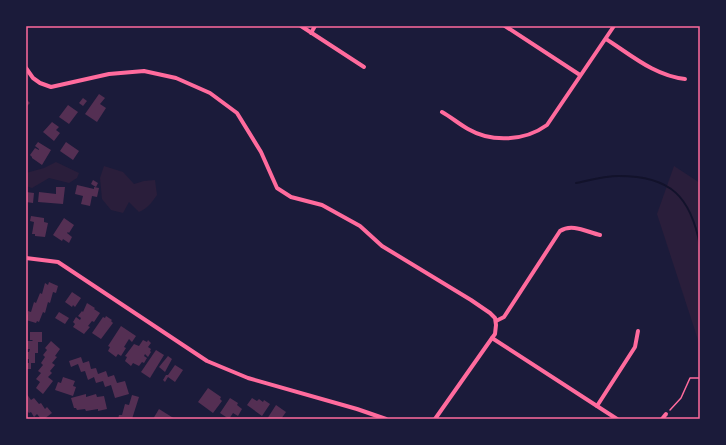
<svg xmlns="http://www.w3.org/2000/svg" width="726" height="445" font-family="Literata,serif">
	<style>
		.green { fill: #2a1e3b }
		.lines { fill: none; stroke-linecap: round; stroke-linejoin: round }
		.stream { stroke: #12122b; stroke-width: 2 }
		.building { fill: #542f53 }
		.path { stroke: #ff6b9d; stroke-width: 1.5 }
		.minor { stroke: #ff6b9d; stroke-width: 4 }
		.neatline { fill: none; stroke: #ff6b9d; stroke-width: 1.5 }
	</style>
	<rect width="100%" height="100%" fill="#1b1b3a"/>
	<!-- green -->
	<g class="green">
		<path d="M56 162 79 173 77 178 69 183 49 178 32 188 26 186V173L44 168Z"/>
		<path d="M104 166 123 172 134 184 144 181 155 180 157 195C152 202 148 208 139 212L129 202 123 213 111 210 102 199 100 178Z"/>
		<path d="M674 166 700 183V346L657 214Z"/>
	</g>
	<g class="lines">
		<!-- stream -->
		<path class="stream" d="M576 183C590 180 605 176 619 176 671 176 691 197 700 246"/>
	</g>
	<!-- building -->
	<g class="building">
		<path d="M99 94 105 98 100 104 106 108 97 122 85 114Z"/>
		<path d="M83 98 87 101 83 106 79 103Z"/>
		<path d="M26 99 30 103 26 107Z"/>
		<path d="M68 105 78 112 69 124 59 117Z"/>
		<path d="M52 122 59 127 56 130 60 133 54 141 43 132Z"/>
		<path d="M38 142 51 150 42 165 32 158V157L30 155 35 148 39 150V149L35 146Z"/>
		<path d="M66 142 79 151 73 160 60 151Z"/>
		<path d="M93 180 98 183 96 187 91 184Z"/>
		<path d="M77 185 94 189V187L99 188 97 197 92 196 90 206 81 204 83 196 75 194Z"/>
		<path d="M56 187H65L63 204 38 202 39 192 56 194Z"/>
		<path d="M26 192 34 193 33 203 26 202Z"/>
		<path d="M31 216 44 218V222L48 223 45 237 35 236V234H32L34 222 30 221Z"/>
		<path d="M64 218 74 225 69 233 68 232 67 233 72 237 69 243 63 239 62 241 53 235Z"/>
		<path d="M49 282 58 286 56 293 53 292 50 303 48 302 45 313 43 312 39 322 37 321 36 323 26 320 28 311 31 312 34 302 36 303 40 293 42 294 45 283 48 285Z"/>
		<path d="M72 292 81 298 75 307 73 305 72 307 65 302Z"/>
		<path d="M87 303 95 308 94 309 100 313 94 322 92 321 88 326 90 327 84 334 73 327 75 324 73 322 76 317 80 320 81 318 78 316 82 311 83 312Z"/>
		<path d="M59 312 69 318 65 324 55 318Z"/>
		<path d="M106 316 112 320 111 321 113 323 101 339 92 333 103 317 105 318Z"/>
		<path d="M121 326 136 336 132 342 129 339 124 347 126 348 121 356 118 354 116 357 108 351 110 347 108 346Z"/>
		<path d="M30 332H42V342H38V353H35V363H31V369H26V363H29V359H26V352H29L30 349H27V341H32L33 340H30Z"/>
		<path d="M143 340 147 342 148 340 151 343 148 347 151 349 150 351 151 352 148 357 145 354 144 356 147 358 144 363 142 362 139 366 133 363 131 366 125 361 127 357 125 356 134 344 139 346Z"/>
		<path d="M51 341 60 349 55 356 57 357 52 363 55 365 50 371 52 373 48 377 53 381 43 394 36 388 40 382 36 379 41 373 38 371 43 365 41 363 45 357 43 355 47 350 45 348Z"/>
		<path d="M156 350 164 355 150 378 141 372Z"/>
		<path d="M168 356 172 359 165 372 159 367Z"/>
		<path d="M81 357 83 363 89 361 91 369 96 368 98 374 106 371 108 377 114 375 117 383 125 381 129 394 115 398 111 385 105 387 103 381 96 383 94 377 88 380 85 371 81 372 78 364 71 367 69 361Z"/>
		<path d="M175 365 183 370 175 382 168 377 165 382 163 380 166 375H168Z"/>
		<path d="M63 377 75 381 73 386 76 387 73 396 55 390 58 382 61 383Z"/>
		<path d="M208 388 221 397 220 399 222 401 213 413 198 402Z"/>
		<path d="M26 393 31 400 34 398 39 404 41 403 45 409 47 407 52 413 44 419H41L37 414 34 417 31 412 29 413 26 410Z"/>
		<path d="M86 394V397L96 394 97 397 104 396 107 409 98 411V409L86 411 85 409 77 410 76 408H74L71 398Z"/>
		<path d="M132 395 139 397 132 419H118L119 415H122L125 404 129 405Z"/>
		<path d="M230 398 238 403 237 405 242 409 238 416 233 413 229 419 220 413Z"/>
		<path d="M252 398 257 401 259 399 263 402 264 400 270 404 262 416 247 405Z"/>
		<path d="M276 405 286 412 281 419H267Z"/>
		<path d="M159 409 175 419H153Z"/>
	</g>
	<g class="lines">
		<!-- path -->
		<path class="path" d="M670 410 681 398 690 378H700"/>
		<!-- minor -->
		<g class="minor">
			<path d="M301 26 364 67"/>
			<path d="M505 26 580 75"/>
			<path d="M311 33 315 26"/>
			<path d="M606 39C631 55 655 76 685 79"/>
			<path d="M26 68 33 78 40 83 51 87 109 74 144 71 176 78 210 93 237 113 261 152 277 188 291 197 322 205 360 226 382 246 471 300 490 313 495 318 496 325 495 334 492 338 435 419"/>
			<path d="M442 112C451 117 459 124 468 129 492 143 525 141 547 125L614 26"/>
			<path d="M26 258 58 262 207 361 248 378 357 409 386 419"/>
			<path d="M496 321 504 317 560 231C572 223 587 232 600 235"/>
			<path d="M492 338 617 419"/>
			<path d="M597 406 635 347 638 331"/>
			<path d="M662 419 666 414"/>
		</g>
	</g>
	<!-- border -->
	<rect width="726" height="445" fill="none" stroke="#1b1b3a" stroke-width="54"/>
	<rect x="27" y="27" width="672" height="391" class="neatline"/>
</svg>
